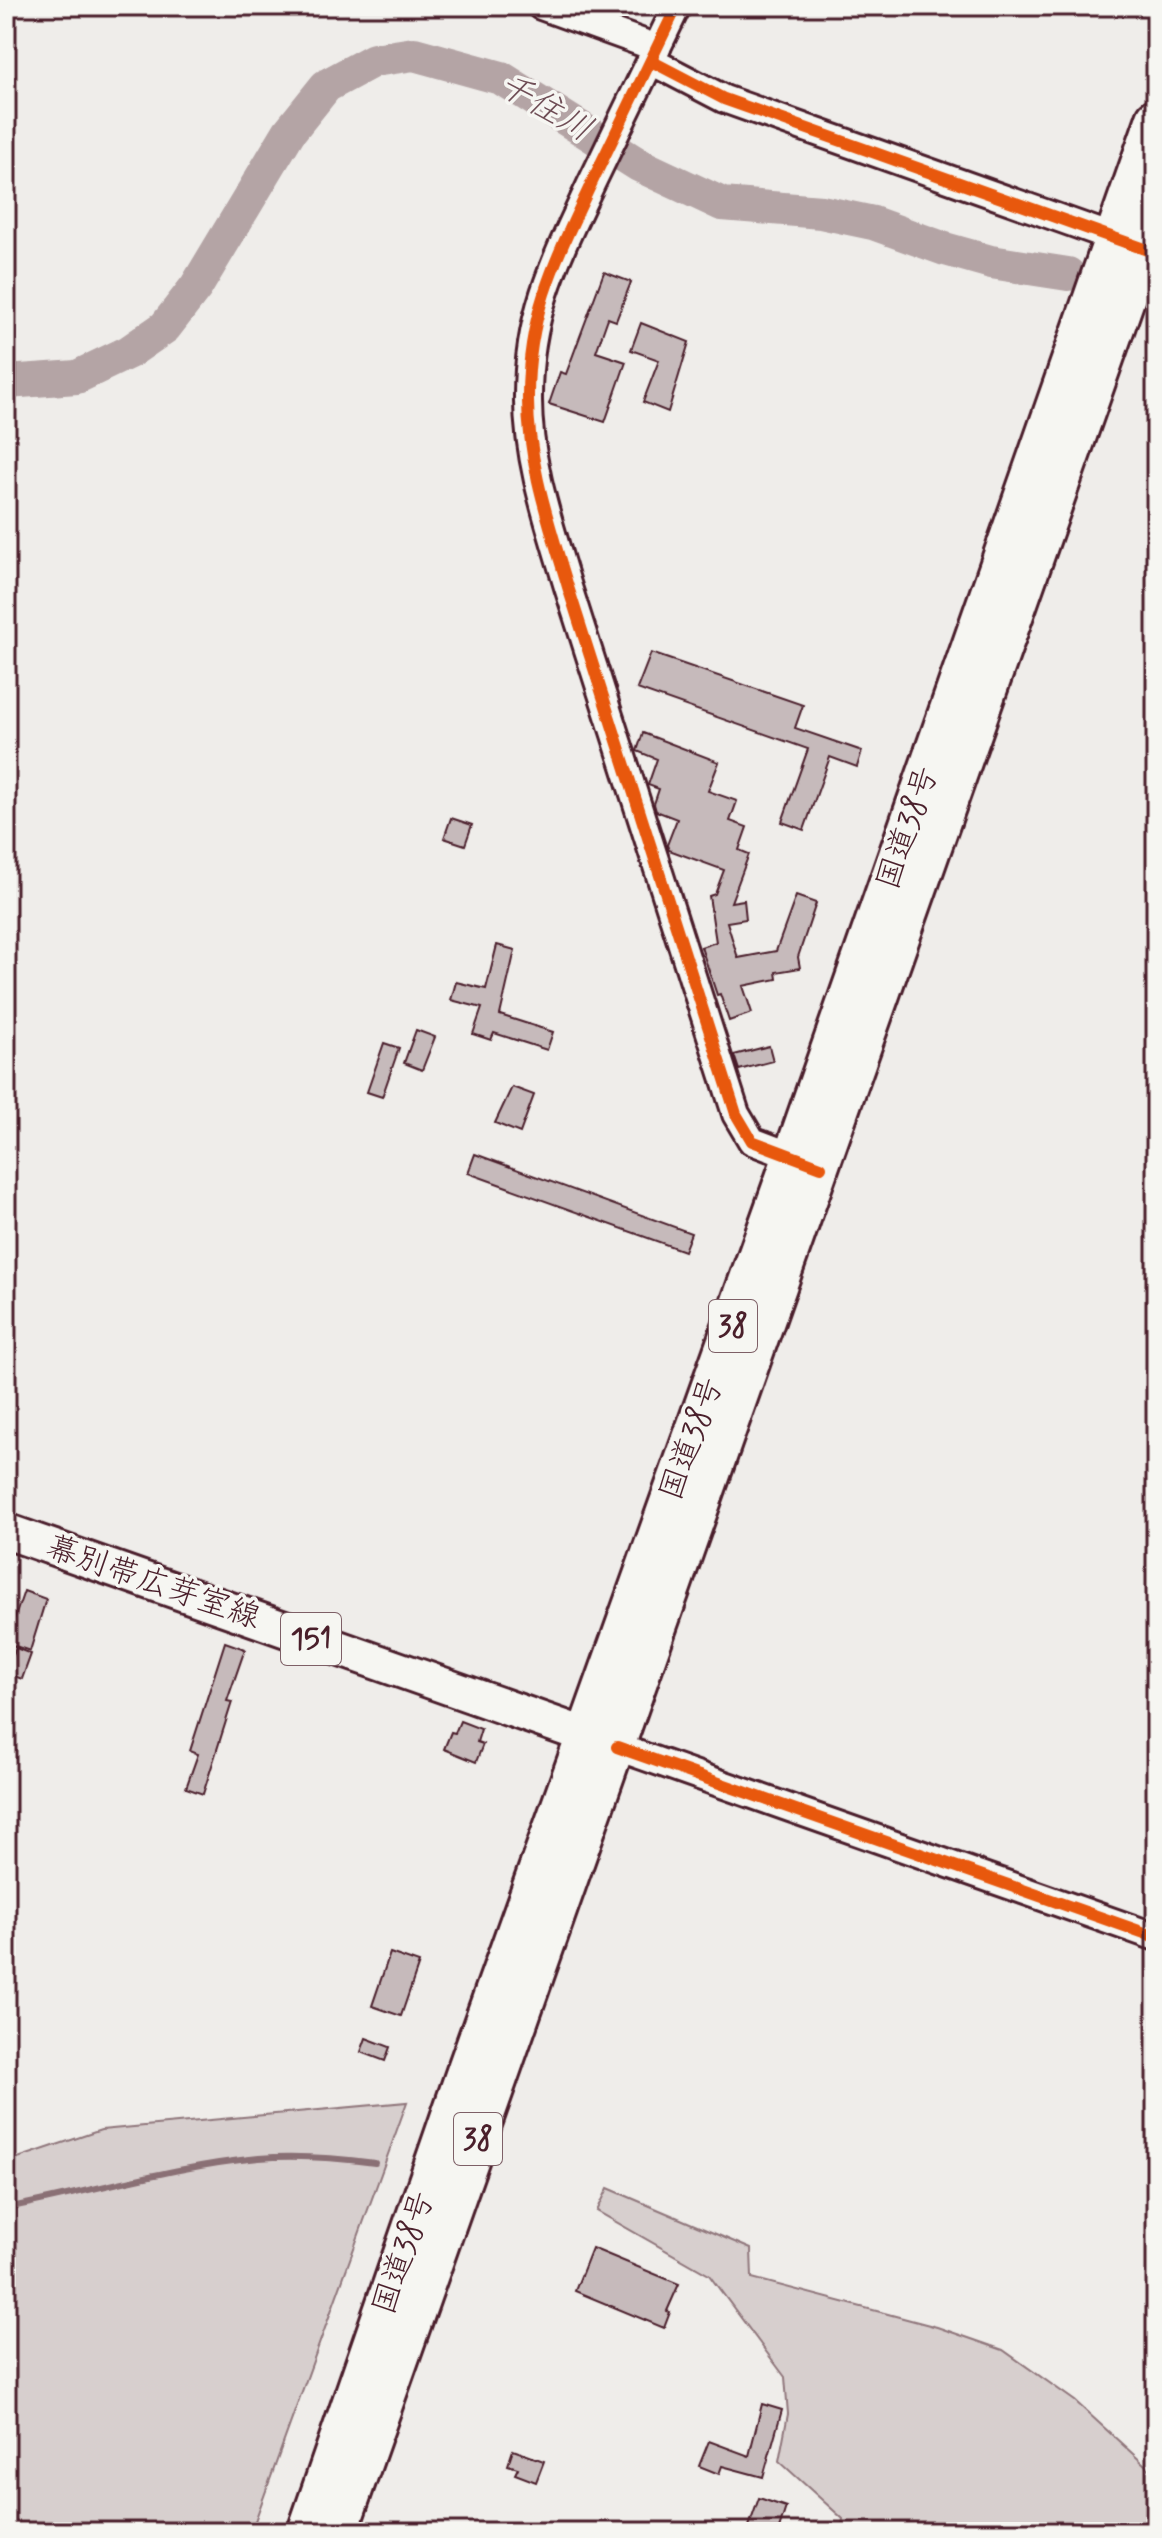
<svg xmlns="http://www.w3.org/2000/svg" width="1162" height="2538" font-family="Mynerve,'Klee One',sans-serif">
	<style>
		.green { fill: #d7cfce; stroke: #90777c; stroke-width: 2 }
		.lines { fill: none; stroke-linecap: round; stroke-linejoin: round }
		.stream { stroke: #8a6f74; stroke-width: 6 }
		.river { stroke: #b4a4a5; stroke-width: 34 }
		.building { fill: #c6babb; stroke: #4a1f2b; stroke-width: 2 }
		.minor-casing { stroke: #4a1f2b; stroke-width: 32 }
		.major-casing { stroke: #4a1f2b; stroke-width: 40 }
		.highway-casing { stroke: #4a1f2b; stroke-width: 44 }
		.minor { stroke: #f6f6f2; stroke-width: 26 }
		.major { stroke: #f6f6f2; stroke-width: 34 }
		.highway { stroke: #f6f6f2; stroke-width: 38 }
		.cycleway-casing { stroke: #f6f6f2; stroke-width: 17 }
		.cycleway { stroke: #e8590c; stroke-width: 12 }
		.labels { text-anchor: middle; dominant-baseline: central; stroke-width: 7; stroke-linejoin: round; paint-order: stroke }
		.shield { fill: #f6f6f2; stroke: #7e6067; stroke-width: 2 }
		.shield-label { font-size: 30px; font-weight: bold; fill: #4a1f2b }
		.street-label { font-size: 32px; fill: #4a1f2b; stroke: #f6f6f2 }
		.water-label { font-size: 34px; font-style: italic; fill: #6f4e56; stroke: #f6f6f2 }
	</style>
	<rect width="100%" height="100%" fill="#efedea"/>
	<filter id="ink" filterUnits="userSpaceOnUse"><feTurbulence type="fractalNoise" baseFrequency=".0125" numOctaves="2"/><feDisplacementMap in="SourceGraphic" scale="16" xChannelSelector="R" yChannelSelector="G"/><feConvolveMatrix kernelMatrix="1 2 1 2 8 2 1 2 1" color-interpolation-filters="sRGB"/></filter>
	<g filter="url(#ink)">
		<!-- green -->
		<g class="green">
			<path d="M407 2102 251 2532H6V2162L101 2130Z"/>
			<path d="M608 2188 751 2249 752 2278 937 2327 1003 2350 1075 2401 1156 2475V2532H841L843 2519 779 2461 788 2414 785 2377 709 2275 597 2211Z"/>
		</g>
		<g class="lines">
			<!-- stream -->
			<path class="stream" d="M6 2208C90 2192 173 2166 259 2158 298 2155 337 2158 375 2163"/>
			<!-- river -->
			<path class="river" d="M6 382 77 377 129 352 165 327 196 287 289 132 326 86 374 60 414 54 501 78 639 165 722 204 821 212 873 223 945 249 991 262 1068 274"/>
		</g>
		<!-- building -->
		<g class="building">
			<path d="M604 272 631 282 616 321 608 318 596 352 626 362 605 422 549 404 560 372 566 374Z"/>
			<path d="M641 323 689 342 668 412 643 402 659 360 631 350Z"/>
			<path d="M651 653 803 705 795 728 862 751 857 767 830 757 804 830 782 822 808 749 637 689Z"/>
			<path d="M643 733 719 762 708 791 737 801 730 821 747 827 739 850 749 854 731 902 744 900 746 919 727 922 738 958 776 951 796 896 816 903 798 957 800 968 776 972 777 979 743 986 752 1013 729 1021 720 994 717 995 701 947 716 942 709 896 715 894 724 870 669 850 667 845 677 819 656 811 654 804 659 789 648 785 657 759 637 751Z"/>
			<path d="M451 818 472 825 465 845 444 838Z"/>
			<path d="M497 945 515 950 500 1015 553 1032 547 1050 494 1033 491 1040 473 1034 482 1008 451 1000 456 982 486 989Z"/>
			<path d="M416 1030 435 1037 422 1070 404 1063Z"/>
			<path d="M384 1043 399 1048 382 1097 367 1092Z"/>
			<path d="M769 1046 773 1061 739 1070 734 1055Z"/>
			<path d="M512 1087 534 1095 520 1133 495 1123Z"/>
			<path d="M475 1154 691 1233 684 1251 468 1173Z"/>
			<path d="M24 1591 46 1599 30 1651 6 1643Z"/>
			<path d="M225 1642 245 1649 227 1701 232 1702 203 1794 186 1788 198 1754 190 1751Z"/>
			<path d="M16 1648 31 1654 22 1679 6 1673Z"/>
			<path d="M460 1721 481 1729 477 1742 483 1744 476 1762 444 1749 451 1732 455 1733Z"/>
			<path d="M390 1953 419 1963 401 2016 372 2006Z"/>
			<path d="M366 2038 390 2047 385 2061 361 2052Z"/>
			<path d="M592 2248 679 2284 667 2311 670 2312 664 2328 575 2291Z"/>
			<path d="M762 2404 782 2410 763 2477 722 2466 719 2474 699 2466 709 2441 749 2456Z"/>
			<path d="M513 2450 544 2461 536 2482 515 2474 518 2468 508 2465Z"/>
			<path d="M759 2498 786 2507 778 2532H747Z"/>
		</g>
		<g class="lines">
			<!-- minor casing -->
			<g class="minor-casing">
				<g id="minor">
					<path d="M541 6 657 48"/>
					<path d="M677 6C649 65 620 123 592 182 557 257 528 311 528 396 527 461 550 526 568 587L736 1114 752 1141 807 1162"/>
					<path d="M651 61 724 99 1129 243"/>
					<path d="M617 1747 1156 1937"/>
				</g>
			</g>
			<!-- major casing -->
			<g class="major-casing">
				<path id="major" d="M6 1531 613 1745"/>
			</g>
			<!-- highway casing -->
			<g class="highway-casing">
				<g id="highway">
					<path d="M307 2532 468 2066 793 1156 1156 118"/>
					<path d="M338 2532 1156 211"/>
				</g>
			</g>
			<!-- minor -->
			<use href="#minor" class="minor"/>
			<!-- major -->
			<use href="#major" class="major"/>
			<!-- highway -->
			<use href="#highway" class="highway"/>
			<!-- cycleway casing -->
			<g class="cycleway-casing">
				<g id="cycleway">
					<path d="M677 6C649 65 620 123 592 182 557 257 528 311 528 396 527 461 550 526 568 587L736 1114 752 1141 821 1167"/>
					<path d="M651 61 724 99 1156 253"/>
					<path d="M617 1747 1156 1937"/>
				</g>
			</g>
			<!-- cycleway -->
			<use href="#cycleway" class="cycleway"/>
		</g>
	</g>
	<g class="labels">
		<!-- shield labels -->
		<g class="shield">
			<rect x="709" y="1300" width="48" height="52" rx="6"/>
			<rect x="281" y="1613" width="60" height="52" rx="6"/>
			<rect x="454" y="2113" width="48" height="52" rx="6"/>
		</g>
		<g class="shield-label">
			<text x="733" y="1326">38</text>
			<text x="311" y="1639">151</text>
			<text x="478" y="2139">38</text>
		</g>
		<!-- street labels -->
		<g class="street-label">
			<text transform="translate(908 828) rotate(-71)">国道38号</text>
			<text transform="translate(692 1439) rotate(-70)">国道38号</text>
			<text transform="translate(153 1583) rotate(19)">幕別帯広芽室線</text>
			<text transform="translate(404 2253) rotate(-71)">国道38号</text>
		</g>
		<!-- water labels -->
		<g class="water-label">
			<text transform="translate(545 108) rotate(30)">千住川</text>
		</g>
	</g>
	<!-- margin -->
	<rect width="1162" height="2538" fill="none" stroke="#f6f6f2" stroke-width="32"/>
	<rect x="16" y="16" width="1130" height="2506" fill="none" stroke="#4a1f2b" stroke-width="3" filter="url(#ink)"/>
</svg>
